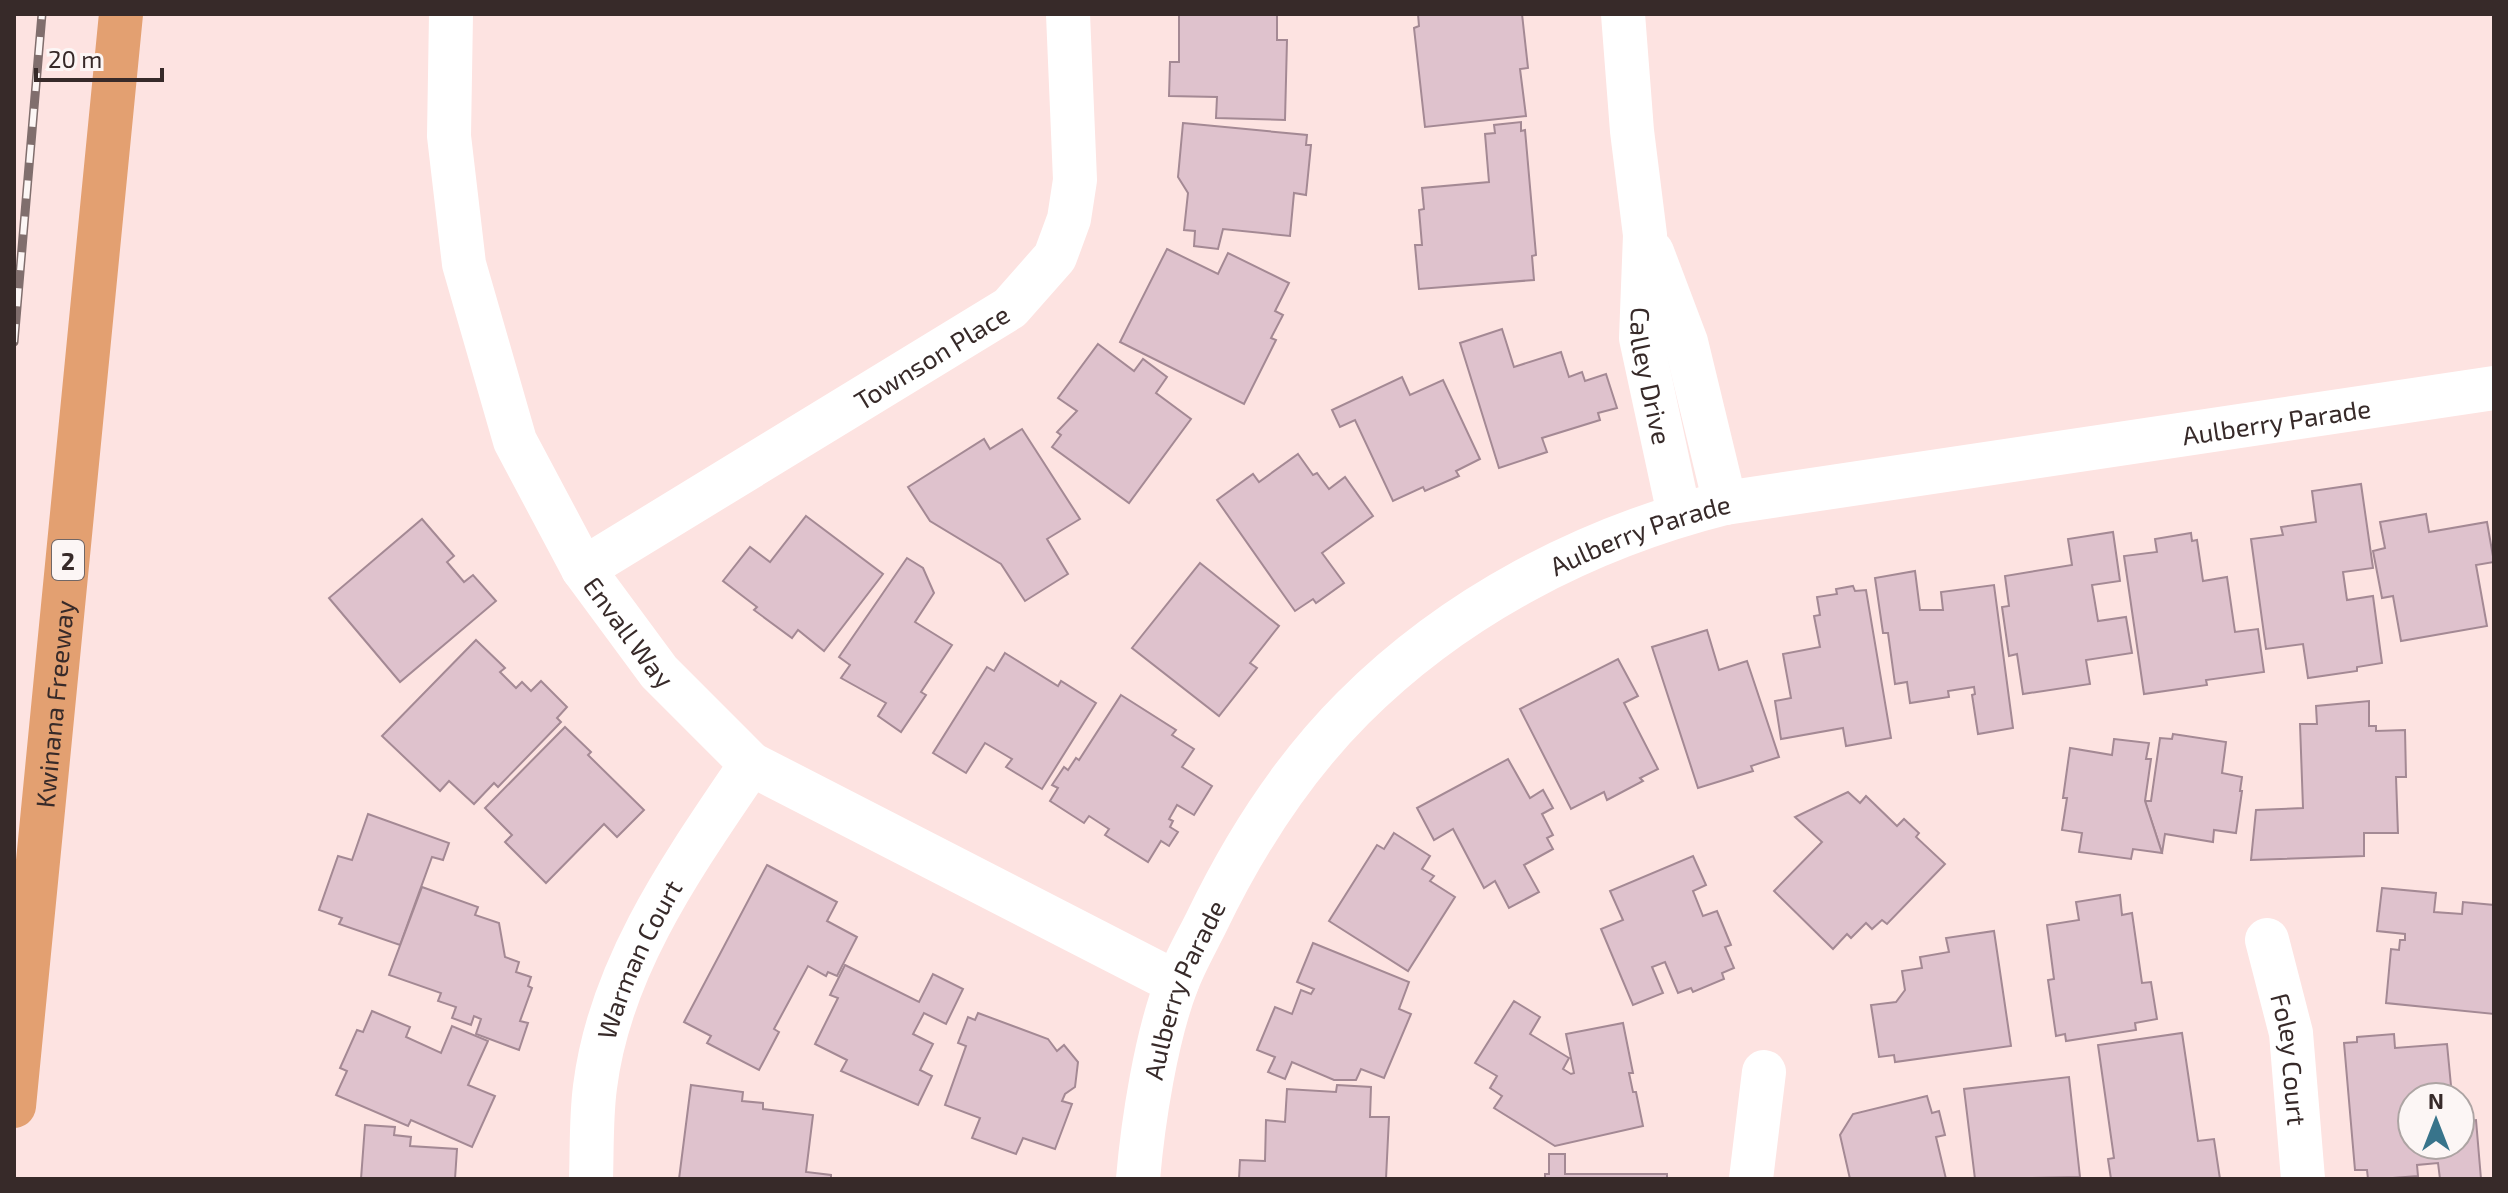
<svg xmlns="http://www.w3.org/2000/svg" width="2508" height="1193" font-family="'Exo 2',sans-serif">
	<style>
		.building { fill: #dfc2cd; stroke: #a48994; stroke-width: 2 }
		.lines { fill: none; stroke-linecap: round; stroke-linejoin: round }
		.minor { stroke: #fff; stroke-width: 44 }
		.secondary { stroke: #fff; stroke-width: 44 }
		.motorway { stroke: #e3a071; stroke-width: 44 }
		.rail-casing { stroke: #806e6d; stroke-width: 9 }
		.rail { stroke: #fcf6f5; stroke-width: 6; stroke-dasharray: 18; stroke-linecap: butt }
		.labels { text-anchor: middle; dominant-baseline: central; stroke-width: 8; stroke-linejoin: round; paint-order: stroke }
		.shield { fill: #fcf6f5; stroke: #726766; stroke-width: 2 }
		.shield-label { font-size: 24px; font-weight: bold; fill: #372a29 }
		.street-label { font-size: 26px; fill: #372a29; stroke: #fcf6f5 }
	</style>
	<rect width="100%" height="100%" fill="#fde3e1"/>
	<!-- building -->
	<g class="building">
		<path d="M1179 14H1277V40H1287L1285 120 1216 118 1217 97 1169 96 1170 62H1179Z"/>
		<path d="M1418 14H1522L1528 68 1520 69 1526 116 1425 127 1414 28 1419 26Z"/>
		<path d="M1521 122V131L1525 130 1536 255 1532 256 1534 280 1419 289 1415 245H1422L1419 210 1424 209 1422 188 1489 182 1485 134 1495 133 1494 125Z"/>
		<path d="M1183 123 1307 135 1306 145H1311L1306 195 1294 193 1290 236 1223 229 1218 249 1194 246 1195 231 1184 230 1188 193 1178 177Z"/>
		<path d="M1167 249 1218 274 1228 253 1289 283 1275 311 1283 315 1271 338 1276 340 1244 404 1120 342Z"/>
		<path d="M1502 329 1514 367 1561 352 1569 377 1582 372 1585 381 1606 374 1617 408 1598 413 1600 420 1542 438 1547 452 1499 468 1460 343Z"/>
		<path d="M1098 344 1134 371 1143 359 1167 377 1156 393 1191 419 1129 503 1052 447 1061 435 1057 432 1077 411 1058 398Z"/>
		<path d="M1402 377 1410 395 1443 380 1480 459 1456 471 1459 476 1425 491 1423 487 1393 501 1355 420 1340 427 1332 410Z"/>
		<path d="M1022 429 1080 519 1047 539 1068 574 1025 601 1001 564 930 521 908 487 984 439 990 449Z"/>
		<path d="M1298 454 1313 475 1317 473 1329 489 1345 477 1373 516 1322 553 1344 583 1316 603 1313 599 1295 611 1217 500 1253 474 1259 482Z"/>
		<path d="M2361 484 2373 568 2343 572 2347 600 2373 596 2382 663 2357 667V671L2308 678 2303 644 2266 649 2251 539 2283 535 2281 527 2316 522 2312 491Z"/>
		<path d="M2426 514 2429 532 2487 522 2494 562 2476 565 2487 626 2401 641 2393 596 2382 598 2373 551 2385 548 2380 522Z"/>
		<path d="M806 516 883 574 824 651 798 630 792 638 754 610 757 607 723 581 750 547 770 562Z"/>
		<path d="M422 519 454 556 447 562 464 582 473 575 496 601 400 682 329 598Z"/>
		<path d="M2113 532 2120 581 2092 585 2098 621 2126 617 2132 653 2086 660 2090 684 2023 694 2017 654 2009 656 2002 607 2009 606 2005 576 2072 565 2068 539Z"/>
		<path d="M2191 533 2192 541 2197 540 2203 581 2227 577 2235 632 2258 629 2264 672 2206 680 2207 685 2144 694 2124 556 2157 552 2155 539Z"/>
		<path d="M907 558 923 568 934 593 915 622 952 645 921 692 926 695 901 732 878 716 886 703 841 678 850 665 839 657Z"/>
		<path d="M1200 563 1279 626 1250 663 1257 668 1219 716 1132 648Z"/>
		<path d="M1915 571 1920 610H1943L1941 592 1994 585 2013 728 1978 734 1972 695 1975 694 1974 687 1948 691 1949 697 1910 703 1907 682 1895 684 1888 633H1883L1875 578Z"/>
		<path d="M1853 586 1855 591 1866 590 1891 738 1846 746 1843 728 1781 739 1775 701 1791 698 1783 654 1820 647 1814 616 1820 615 1817 597 1837 594 1836 589Z"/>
		<path d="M1707 630 1719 670 1747 661 1779 757 1751 766 1753 771 1698 788 1652 647Z"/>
		<path d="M476 640 505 668 500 672 516 688 522 682 531 691 541 681 567 707 557 718 561 722 498 787 494 783 474 804 449 781 440 791 382 736Z"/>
		<path d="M1005 653 1058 686 1061 681 1096 703 1042 789 1006 767 1012 759 985 743 966 773 933 753 987 667 994 671Z"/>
		<path d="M1618 659 1638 696 1624 703 1658 769 1640 778 1643 781 1607 800 1604 792 1571 809 1520 709Z"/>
		<path d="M1121 695 1176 730 1172 735 1194 749 1182 767 1212 786 1194 815 1177 805 1169 819 1173 821 1170 827 1178 832 1169 846 1161 841 1148 862 1105 835 1109 829 1089 816 1084 823 1050 801 1058 788 1052 785 1064 767 1068 770 1076 758 1079 760Z"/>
		<path d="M2369 701V726H2376V731L2405 730 2406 777H2396L2398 833H2364V856L2251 860 2256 810 2303 808 2300 724H2317L2316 706Z"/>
		<path d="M565 727 591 752 588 755 644 810 617 837 604 824 546 883 505 842 512 835 485 808Z"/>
		<path d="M2173 734 2226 742 2222 773 2242 777 2240 791H2242L2236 833 2214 830 2213 842 2165 834 2162 853 2145 801H2151L2160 738 2172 739Z"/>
		<path d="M2114 739 2149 743 2146 759H2151L2145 801 2162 853 2133 849 2131 859 2079 852 2082 833 2062 830 2067 798H2063L2070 748 2112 755Z"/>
		<path d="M1508 759 1530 798 1543 790 1553 808 1542 814 1553 835 1547 838 1553 849 1524 865 1539 892 1509 908 1495 881 1484 888 1453 829 1434 840 1417 808Z"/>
		<path d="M1848 792 1860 803 1866 796 1897 826 1904 819 1919 833 1916 837 1945 864 1887 924 1882 920 1872 929 1866 923 1851 938 1847 934 1833 949 1774 891 1822 842 1795 817Z"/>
		<path d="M368 814 449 843 443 860 432 857 400 945 339 924 342 918 319 910 338 856 352 860Z"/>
		<path d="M1394 833 1430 856 1422 869 1434 876 1430 881 1455 897 1408 971 1329 921 1377 845 1384 849Z"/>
		<path d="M1693 856 1706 885 1693 891 1703 916 1717 911 1731 945 1725 947 1734 968 1722 973 1724 979 1693 992 1691 988 1678 993 1665 962 1652 967 1663 993 1633 1005 1601 929 1623 920 1610 891Z"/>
		<path d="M767 865 837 902 827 921 857 937 837 976 828 972 826 976 808 966 774 1029 779 1032 759 1070 707 1043 711 1036 684 1022Z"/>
		<path d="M422 887 478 907 475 915 499 923 505 957 519 962 516 972 531 977 528 986 532 988 520 1021 528 1023 519 1050 476 1034 481 1019 474 1016 471 1025 452 1018 456 1007 438 1001 441 993 389 975Z"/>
		<path d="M2382 888 2436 893 2434 912 2462 914 2463 902 2494 905V1014L2386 1003 2391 949 2399 950 2400 940H2405V934L2377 931Z"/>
		<path d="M2120 895 2122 915 2132 913 2142 983 2151 982 2157 1019 2135 1023 2136 1030 2066 1041 2065 1034 2056 1036 2048 980 2054 979 2047 925 2079 920 2076 902Z"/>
		<path d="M1994 931 2011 1046 1895 1062 1894 1055 1879 1057 1871 1005 1896 1002 1905 990 1902 971 1922 968 1920 957 1949 952 1946 938Z"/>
		<path d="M1313 943 1409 982 1399 1009 1411 1014 1384 1078 1361 1069 1356 1080H1334L1292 1062 1285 1079 1268 1072 1275 1057 1257 1050 1275 1007 1292 1014 1301 990 1311 994 1314 989 1297 982Z"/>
		<path d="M845 965 919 1002 933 974 963 989 946 1024 924 1013 913 1034 933 1044 920 1070 932 1076 918 1105 841 1071 847 1060 815 1044 838 998 830 995Z"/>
		<path d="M1514 1001 1540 1017 1530 1034 1569 1058 1563 1069 1571 1074 1574 1073 1566 1034 1623 1023 1633 1073H1629L1633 1092H1636L1643 1126 1555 1146 1494 1108 1502 1096 1490 1088 1497 1076 1475 1063Z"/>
		<path d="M372 1011 410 1027 406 1037 441 1053 452 1026 488 1041 468 1085 495 1096 472 1147 411 1120 408 1126 336 1095 347 1071 340 1068 357 1030 363 1032Z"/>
		<path d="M978 1013 1048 1039 1057 1051 1064 1045 1078 1062 1075 1087 1065 1094 1062 1101 1072 1104 1055 1149 1023 1138 1016 1154 972 1138 980 1118 945 1105 966 1046 958 1043 968 1017 975 1020Z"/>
		<path d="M2182 1033 2198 1141 2214 1139 2220 1179H2111L2108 1159 2114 1158 2098 1045Z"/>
		<path d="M2394 1034 2395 1048 2447 1044 2452 1096 2455 1097H2412V1145H2460V1122L2476 1120 2481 1179H2440L2438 1163 2417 1165 2418 1176 2380 1179H2368L2367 1170H2355L2344 1043 2357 1042V1037Z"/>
		<path d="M2069 1077 2080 1177 1975 1179 1964 1089Z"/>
		<path d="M691 1085 743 1092 742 1101 763 1103V1109L813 1115 806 1172 831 1175V1179H679Z"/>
		<path d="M1337 1085 1371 1087 1370 1117H1389L1386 1179H1239L1240 1160 1265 1161 1266 1120 1285 1122 1287 1089 1336 1092Z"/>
		<path d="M1927 1096 1932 1113 1939 1111 1945 1135 1936 1137 1946 1179H1850L1840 1135 1853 1114Z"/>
		<path d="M365 1125 395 1127 394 1135 411 1137 410 1146 457 1149 455 1179H361Z"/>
		<path d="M1549 1154H1565V1174H1667V1179H1545V1174H1549Z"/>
	</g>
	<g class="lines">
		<!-- minor -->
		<g class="minor">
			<path id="s1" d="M451 14 449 136 464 264 515 441 583 569 659 672 751 764 1177 983"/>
			<path id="s2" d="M583 569 1010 308 1055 257 1069 219 1075 180 1068 14"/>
			<path id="s3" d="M2267 940 2291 1033 2303 1179"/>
			<path id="s4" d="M591 1179C592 1149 591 1117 595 1087 610 966 684 863 751 764"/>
			<path d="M1751 1179 1764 1072"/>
		</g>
		<!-- secondary -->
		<g class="secondary">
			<path id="s5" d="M1623 14 1632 131 1645 235 1641 338 1679 514"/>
			<path d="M1652 252 1686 342 1725 503"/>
			<path id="s6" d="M1138 1179C1143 1121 1156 1037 1177 983 1185 962 1196 943 1206 923 1243 846 1292 769 1353 708 1455 606 1586 538 1725 503L2494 388"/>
		</g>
		<!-- motorway -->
		<path class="motorway" id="s7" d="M14 1106 121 14"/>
		<!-- rail casing -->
		<g class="rail-casing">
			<path id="rail" d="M14 342 42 14"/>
		</g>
		<!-- rail -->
		<use href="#rail" class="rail"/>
	</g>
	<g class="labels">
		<!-- shield labels -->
		<rect class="shield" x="52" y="540" width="32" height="40" rx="6"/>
		<g class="shield-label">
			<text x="68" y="560">2</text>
		</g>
		<!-- street labels -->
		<g class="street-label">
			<text stroke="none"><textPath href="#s2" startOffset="408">Townson Place</textPath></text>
			<text stroke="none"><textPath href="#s5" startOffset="364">Calley Drive</textPath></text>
			<text stroke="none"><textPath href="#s6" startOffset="1516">Aulberry Parade</textPath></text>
			<text stroke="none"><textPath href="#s6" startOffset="868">Aulberry Parade</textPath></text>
			<text stroke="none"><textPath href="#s1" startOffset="658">Envall Way</textPath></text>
			<text stroke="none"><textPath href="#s7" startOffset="404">Kwinana Freeway</textPath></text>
			<text stroke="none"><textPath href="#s4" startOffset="228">Warman Court</textPath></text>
			<text stroke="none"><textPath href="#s6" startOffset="196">Aulberry Parade</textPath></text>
			<text stroke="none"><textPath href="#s3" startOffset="122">Foley Court</textPath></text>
		</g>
	</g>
	<!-- border -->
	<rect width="2508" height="1193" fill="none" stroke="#372a29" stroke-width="32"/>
	<!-- north arrow -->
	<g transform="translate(2436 1121)"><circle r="38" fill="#fcf6f5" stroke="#ada4a3" stroke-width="2"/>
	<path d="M0-6L14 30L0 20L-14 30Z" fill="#38748b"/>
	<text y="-12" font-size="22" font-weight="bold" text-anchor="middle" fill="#372a29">N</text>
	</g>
	<!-- scale -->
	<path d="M36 68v12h126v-12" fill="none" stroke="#372a29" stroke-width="4"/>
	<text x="48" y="68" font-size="24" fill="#372a29" stroke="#fcf6f5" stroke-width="6" paint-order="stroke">20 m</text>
</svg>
